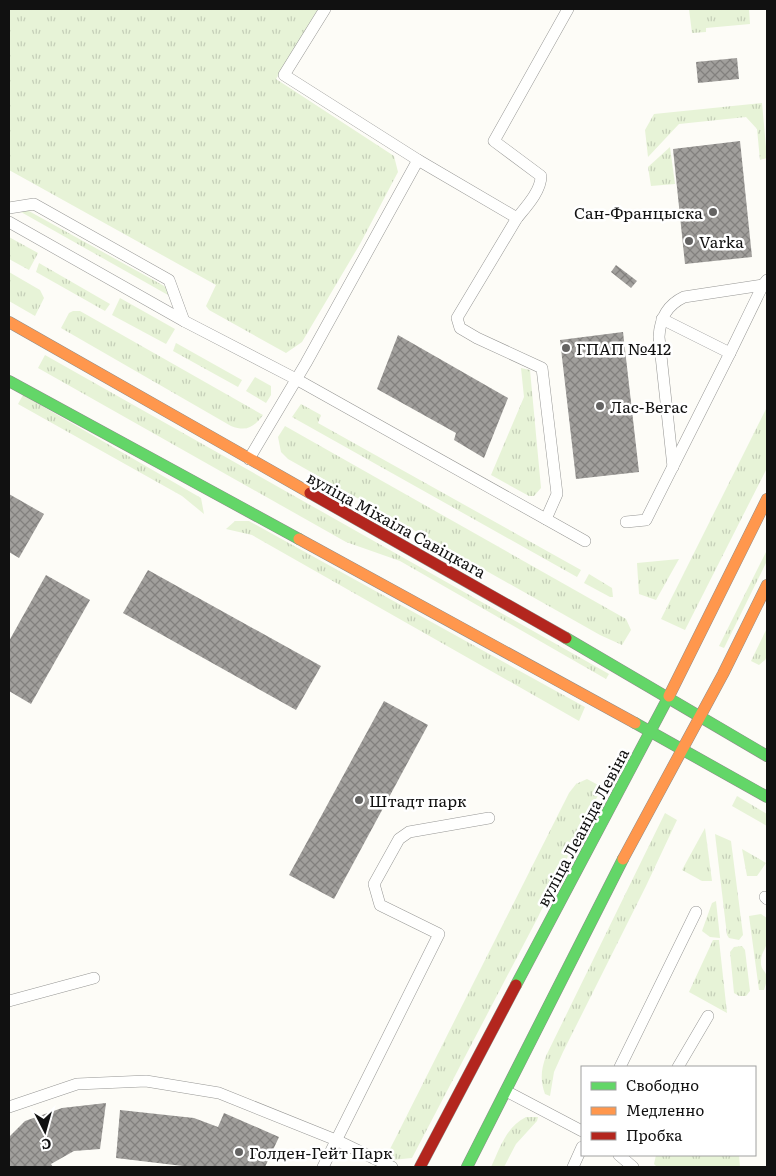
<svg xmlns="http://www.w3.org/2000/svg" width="776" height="1176" font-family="Literata,serif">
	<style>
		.grass { fill: url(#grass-tufts) }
		.building { fill: url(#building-cross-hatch) }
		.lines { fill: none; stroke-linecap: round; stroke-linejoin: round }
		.lane-casing { stroke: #979795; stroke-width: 12 }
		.fast-casing { stroke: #8e8d8b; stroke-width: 12 }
		.slow-casing { stroke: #8e8d8b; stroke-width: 12 }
		.jam-casing { stroke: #8e8d8b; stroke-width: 12 }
		.lane { stroke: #fffffe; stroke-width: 11 }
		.fast { stroke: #63d668; stroke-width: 11 }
		.slow { stroke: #ff974d; stroke-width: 11 }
		.jam { stroke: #b3261e; stroke-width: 11 }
		.poi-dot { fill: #646362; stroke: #fff; stroke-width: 2 }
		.labels { text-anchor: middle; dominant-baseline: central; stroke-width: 5; stroke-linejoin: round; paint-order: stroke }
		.poi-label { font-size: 16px; fill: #111; stroke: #fff; text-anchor: start }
		.street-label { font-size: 16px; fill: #111; stroke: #fff }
	</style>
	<defs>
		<pattern id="grass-tufts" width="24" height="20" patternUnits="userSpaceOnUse" patternTransform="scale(1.25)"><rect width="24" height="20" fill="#e7f3d7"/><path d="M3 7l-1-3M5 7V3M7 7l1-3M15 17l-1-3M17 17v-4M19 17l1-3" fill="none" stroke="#c5cfb8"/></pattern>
		<pattern id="building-cross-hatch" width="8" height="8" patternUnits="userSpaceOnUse" patternTransform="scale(1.25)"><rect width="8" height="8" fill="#a19f9c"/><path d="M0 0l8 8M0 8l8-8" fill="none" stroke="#82807e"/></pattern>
	</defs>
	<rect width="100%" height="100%" fill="#fdfcf7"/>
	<!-- grass -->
	<g class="grass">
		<path d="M9 9H318L276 79 394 156 398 172 360 244 302 342 286 353 209 310 206 306 216 285 9 170Z"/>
		<path d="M689 9H749L750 24 706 28V32L692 33Z"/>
		<path d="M762 103 767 158 760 160 757 129 746 117 679 124 648 157 645 130 654 114Z"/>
		<path d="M670 147 675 184 651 186 648 167Z"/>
		<path d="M27 210 166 287 168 295 21 212Z"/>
		<path d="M9 237 38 253 29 270 9 259Z"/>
		<path d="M39 263 110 304 105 311 36 272Z"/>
		<path d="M9 272 40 290 44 298 35 316 9 301Z"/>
		<path d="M120 298 175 329 166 344 112 315Z"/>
		<path d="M73 311H80L263 415C254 427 247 432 231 426L61 328 69 313Z"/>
		<path d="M176 343 242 380 238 387 173 351Z"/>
		<path d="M45 355 609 674 606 679 400 561 346 542 38 368Z"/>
		<path d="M521 368 530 370 541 488 534 496H529L491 475 524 397Z"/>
		<path d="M255 377 271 386V395L266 403 246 391Z"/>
		<path d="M23 395 201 498 204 514 182 496 18 404Z"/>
		<path d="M301 404 321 415 318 423 581 570 577 577 292 417Z"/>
		<path d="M767 407V468L685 630 661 619Z"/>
		<path d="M285 426 626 619 631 630 622 645 600 635 288 459 281 452 278 437Z"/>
		<path d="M235 521H249L585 707 579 721 252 535 226 529Z"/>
		<path d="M767 550V561L724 648 719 646Z"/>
		<path d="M679 559 656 600 639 594 637 563Z"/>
		<path d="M589 574 612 588 613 597H610L584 583Z"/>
		<path d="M767 628V656L765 660 759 665 751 661Z"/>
		<path d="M587 779 602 787 537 919 412 1158 392 1160 387 1155 569 793 576 784Z"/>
		<path d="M737 796 767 814V826L732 806Z"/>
		<path d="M665 813 677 820 646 886 563 1052 554 1072 550 1096 545 1094C540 1080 541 1070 546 1056Z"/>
		<path d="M705 828 712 881H702L682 870Z"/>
		<path d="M715 834 731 841 743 935 739 940 729 938 727 935Z"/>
		<path d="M742 849 766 863 757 876H747Z"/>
		<path d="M716 901 720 938 710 937 702 931 712 903Z"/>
		<path d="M761 914 767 918C767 926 769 935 767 942 766 949 761 953 761 961 760 975 772 968 764 990H759L749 916Z"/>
		<path d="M713 940H719L727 1013 689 992Z"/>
		<path d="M742 946 745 950 750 991 746 996H739L734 993 730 952 734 947Z"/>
		<path d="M526 1117H538L537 1121 516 1144 504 1167H491C500 1148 506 1127 526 1117Z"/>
		<path d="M656 1155H739L740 1167H657L654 1164Z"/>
	</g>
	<!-- building -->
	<g class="building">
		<path d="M737 58 739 79 698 83 696 62Z"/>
		<path d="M740 141 752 257 685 264 673 149Z"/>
		<path d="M616 265 637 281 631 288 611 272Z"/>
		<path d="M623 332 639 472 576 479 560 340Z"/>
		<path d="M398 335 508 398 484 458 454 440 456 433 377 389Z"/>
		<path d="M9 494 44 514 19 558 9 552Z"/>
		<path d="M148 570 321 666 296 710 123 613Z"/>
		<path d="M46 575 90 600 31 704 9 691V641Z"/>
		<path d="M384 701 428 725 334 899 289 875Z"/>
		<path d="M106 1103 100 1149 74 1151 51 1164 53 1167H9V1137L25 1121 62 1108Z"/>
		<path d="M120 1110 194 1118 218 1127 224 1113 279 1137 265 1167H191L116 1158Z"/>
	</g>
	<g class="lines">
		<!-- lane casing -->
		<g class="lane-casing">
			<g id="lane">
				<path d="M325 9 284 75 418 160 517 218C526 207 541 191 541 176L494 141 568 9"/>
				<path d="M9 208 34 204 169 280 184 321"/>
				<path d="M517 218 457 318 460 328 477 338 542 368 557 494 546 519"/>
				<path d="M9 222 184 321 296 379 585 541"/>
				<path d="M662 319 730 353"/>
				<path d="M249 459 306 363 418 160"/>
				<path d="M673 467 659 337C660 318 667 305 684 297L763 285"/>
				<path d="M626 522 646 520 730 353 763 285 767 280"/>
				<path d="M765 897 767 899"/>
				<path d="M9 1001 94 978"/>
				<path d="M620 1067 696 912"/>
				<path d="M678 1067 708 1016"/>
				<path d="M506 1091 582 1131"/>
				<path d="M9 1107 77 1084 146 1081 219 1093 336 1140 392 1167"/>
				<path d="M619 1155 633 1167"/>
				<path d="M323 1167 439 934 380 905 374 884 399 839 409 832 489 818"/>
				<path d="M573 1167 582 1147"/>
			</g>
		</g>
		<!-- fast casing -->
		<g class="fast-casing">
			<g id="fast">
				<path d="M9 381 299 539"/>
				<path d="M566 638 767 756"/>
				<path d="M635 723 767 797"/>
				<path d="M516 985 669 696"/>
				<path d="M467 1167 623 859"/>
			</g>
		</g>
		<!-- slow casing -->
		<g class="slow-casing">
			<g id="slow">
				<path d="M9 322 310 493"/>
				<path d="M299 539 635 723"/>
				<path d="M669 696 767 499"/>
				<path d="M623 859 723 674 767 585"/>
			</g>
		</g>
		<!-- jam casing -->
		<g class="jam-casing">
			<g id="jam">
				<path d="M310 493 566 638"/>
				<path d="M420 1167 516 985"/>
			</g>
		</g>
		<!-- lane -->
		<use href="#lane" class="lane"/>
		<!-- fast -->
		<use href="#fast" class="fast"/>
		<!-- slow -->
		<use href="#slow" class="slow"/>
		<!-- jam -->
		<use href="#jam" class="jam"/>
	</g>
	<!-- markers -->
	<g class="poi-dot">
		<circle cx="713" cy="212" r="5"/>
		<circle cx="689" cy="241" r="5"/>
		<circle cx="566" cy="348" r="5"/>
		<circle cx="600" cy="406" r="5"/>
		<circle cx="359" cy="800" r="5"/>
		<circle cx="239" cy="1152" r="5"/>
	</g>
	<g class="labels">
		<!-- poi labels -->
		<g class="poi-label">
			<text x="703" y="212" text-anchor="end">Сан-Францыска</text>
			<text x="699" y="241">Varka</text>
			<text x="576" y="348">ГПАП №412</text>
			<text x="610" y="406">Лас-Вегас</text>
			<text x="369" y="800">Штадт парк</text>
			<text x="249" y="1152">Голден-Гейт Парк</text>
		</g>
		<!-- street labels -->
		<g class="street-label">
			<text transform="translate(397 524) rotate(29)">вуліца Міхаіла Савіцкага</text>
			<text transform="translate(582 827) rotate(-62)">вуліца Леаніда Левіна</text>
		</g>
	</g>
	<!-- border -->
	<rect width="776" height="1176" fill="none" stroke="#111111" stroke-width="20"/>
	<!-- legend -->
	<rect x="581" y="1066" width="175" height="90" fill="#ffffff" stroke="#a0a0a0"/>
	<rect x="591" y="1082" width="25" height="8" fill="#63d668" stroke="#a0a0a0"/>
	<text x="626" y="1091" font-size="15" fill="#111111">Свободно</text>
	<rect x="591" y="1107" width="25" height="8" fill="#ff974d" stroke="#a0a0a0"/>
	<text x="626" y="1116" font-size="15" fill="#111111">Медленно</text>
	<rect x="591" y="1132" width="25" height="8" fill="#b3261e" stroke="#a0a0a0"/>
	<text x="626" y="1141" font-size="15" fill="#111111">Пробка</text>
	<!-- north arrow -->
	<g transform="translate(45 1131) rotate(174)" stroke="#ffffff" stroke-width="4" paint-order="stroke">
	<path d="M0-4L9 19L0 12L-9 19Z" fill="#111111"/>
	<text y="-8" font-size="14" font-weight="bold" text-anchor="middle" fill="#111111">С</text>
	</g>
</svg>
